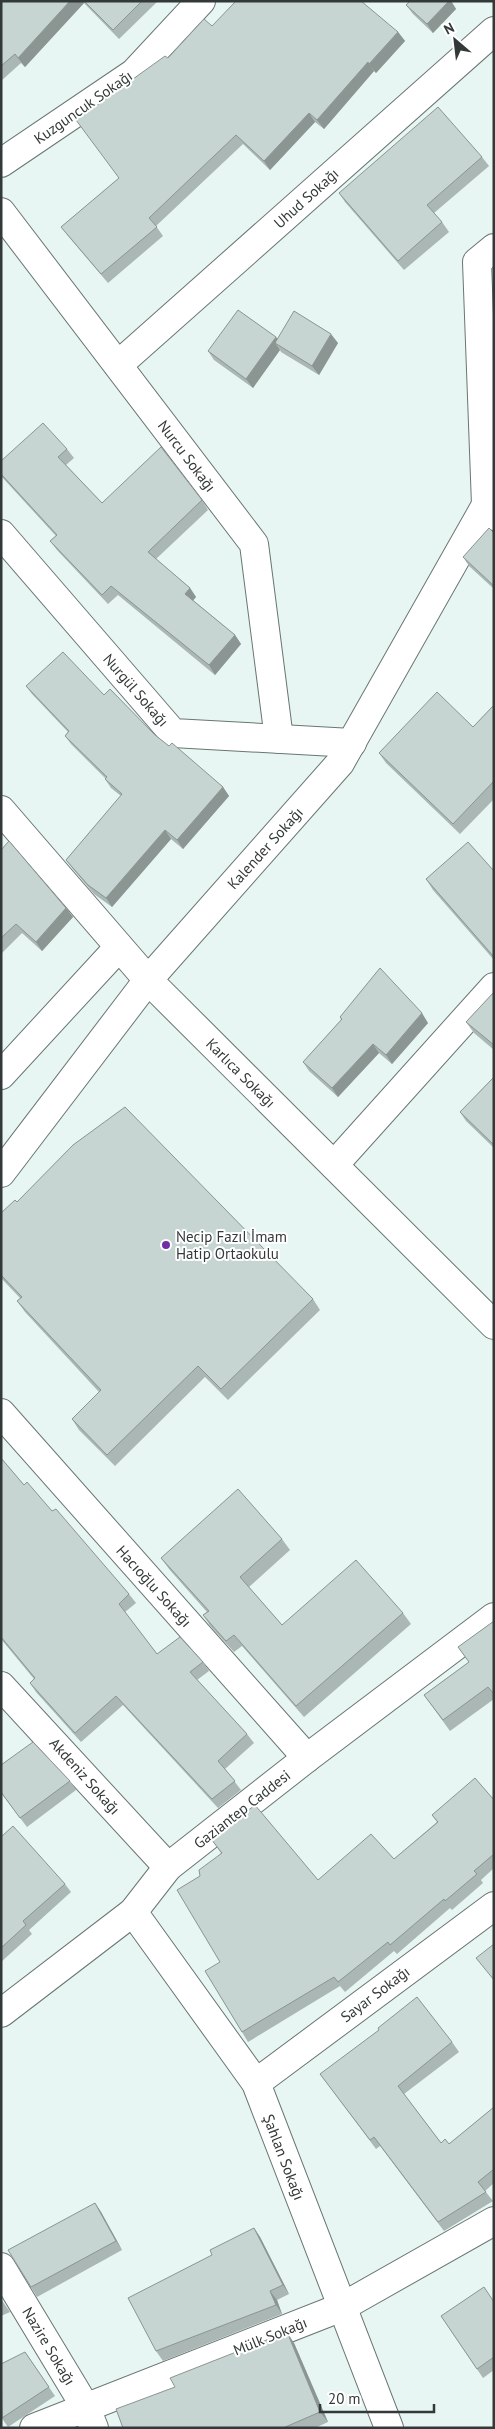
<svg xmlns="http://www.w3.org/2000/svg" width="495" height="2429" font-family="'PT Sans',sans-serif">
	<style>
		.lines { fill: none; stroke-linecap: round; stroke-linejoin: round }
		.minor-casing { stroke: #697672; stroke-width: 30 }
		.minor { stroke: #fff; stroke-width: 28 }
		.wall { fill: #aab7b4 }
		.shaded-wall { fill: #8b9592 }
		.building { fill: #c6d5d1; stroke: #8b9592 }
		.poi-dot { fill: #702fa4; stroke: #fff; stroke-width: 2 }
		.labels { text-anchor: middle; dominant-baseline: central; stroke-width: 4; stroke-linejoin: round; paint-order: stroke }
		.street-label { font-size: 15px; fill: #333938; stroke: #fff }
		.poi-label { font-size: 15px; fill: #333938; stroke: #fff; text-anchor: start }
	</style>
	<rect width="100%" height="100%" fill="#e7f6f2"/>
	<g class="lines">
		<!-- minor casing -->
		<g class="minor-casing">
			<g id="minor">
				<path d="M1 163 134 73 201 1"/>
				<path d="M1 212 254 544 279 739"/>
				<path d="M494 248 477 262 486 505 494 516"/>
				<path d="M118 365 494 31"/>
				<path d="M1 534 173 733 352 743"/>
				<path d="M1 810 148 980 494 1325"/>
				<path d="M1 1075 119 947"/>
				<path d="M334 1165 494 987"/>
				<path d="M1 1173 148 980 340 763 486 505 494 501"/>
				<path d="M1 1413 307 1758"/>
				<path d="M1 1686 168 1867"/>
				<path d="M133 1912 256 2083 389 2428"/>
				<path d="M1 2013 133 1912 168 1867 307 1758 494 1617"/>
				<path d="M256 2083 494 1906"/>
				<path d="M1 2267 86 2408 94 2428"/>
				<path d="M34 2428 342 2307 494 2221"/>
			</g>
		</g>
		<!-- minor -->
		<use href="#minor" class="minor"/>
	</g>
	<!-- wall -->
	<g class="wall">
		<path d="M1 1H158L119 39 84 3 25 67 21 63 1 81Z"/>
		<path d="M410 1H451L456 9 433 33 413 14 406 5Z"/>
		<path d="M212 26 398 32 405 41 376 73 374 71 324 129 315 122 270 170 243 144 156 226 163 236 108 283 68 236 61 227 119 178 168 58Z"/>
		<path d="M482 157 489 166 434 213 442 222 449 232 404 270 345 202 339 193Z"/>
		<path d="M277 339 338 343 319 375 281 352 280 350 253 388 214 360 208 351Z"/>
		<path d="M67 449 74 458 66 465 102 503 202 500 208 510 156 559 190 588 196 597 193 600 235 635 241 644 215 675 118 595 108 604 57 550 50 541 56 536 1 476V461Z"/>
		<path d="M494 533V589L469 566 463 557Z"/>
		<path d="M26 686 104 695 155 735 169 746 223 787 229 796 183 849 171 839 112 907 94 894 72 868 66 860 121 796 111 788 105 779H106L71 744 65 736 68 732 32 694Z"/>
		<path d="M494 705V799L460 834 386 763 379 753 473 727Z"/>
		<path d="M1 850 66 908 73 917 42 951 22 933 1 954Z"/>
		<path d="M494 871V960L433 890 426 879Z"/>
		<path d="M494 992V1050L474 1033 466 1022Z"/>
		<path d="M340 1017 428 1023 392 1064 379 1053 338 1097 309 1071 303 1062 341 1020Z"/>
		<path d="M494 1077V1148L466 1121 460 1112Z"/>
		<path d="M17 1202 313 1299 320 1310 228 1400 205 1377 115 1466 79 1430 72 1419 99 1392 25 1312 17 1301 20 1298 1 1278V1213Z"/>
		<path d="M1 1458 24 1485 52 1511 129 1594 136 1603 125 1612 157 1654 203 1662 209 1671 197 1680 247 1734 254 1743 225 1769 241 1790 218 1808 123 1705 81 1742 36 1692 30 1683 34 1679 1 1639Z"/>
		<path d="M282 1539 290 1550 249 1587 282 1625 403 1613 411 1624 304 1717 242 1646 234 1652 211 1627 203 1615 207 1612 169 1569 161 1558Z"/>
		<path d="M494 1621V1699L450 1731 424 1695 469 1662 458 1647Z"/>
		<path d="M70 1781 76 1790 27 1827 1 1793Z"/>
		<path d="M494 1800V1868L481 1880 483 1883 452 1910 450 1908 397 1954 394 1951 345 1992 340 1986 248 2042 242 2032 220 1962 200 1876 221 1853 211 1839 318 1880 394 1859 437 1822 432 1815Z"/>
		<path d="M1 1837 65 1884 71 1892 29 1930 32 1934 1 1962Z"/>
		<path d="M452 2042 459 2052 404 2094 441 2143 449 2144 494 2107V2183L485 2191 493 2201 444 2231 380 2146 376 2149 320 2074Z"/>
		<path d="M95 2203 101 2212 122 2250 37 2297 31 2287Z"/>
		<path d="M254 2228 260 2237 289 2294 277 2300 282 2314 163 2361 156 2351 212 2255Z"/>
		<path d="M1 2299 10 2312 1 2316Z"/>
		<path d="M494 2302V2370L483 2378 441 2316Z"/>
		<path d="M294 2343 328 2422 315 2428H123L175 2387Z"/>
		<path d="M25 2352 55 2396 8 2427 1 2417Z"/>
	</g>
	<!-- shaded-wall -->
	<g class="shaded-wall">
		<path d="M70 1H82L84 3 25 67 18 58Z"/>
		<path d="M449 1H451L456 9 433 33 427 24Z"/>
		<path d="M398 32 405 41 376 73 369 64Z"/>
		<path d="M368 62 374 71 324 129 317 120Z"/>
		<path d="M309 113 315 122 270 170 264 161Z"/>
		<path d="M331 334 338 343 319 375 312 366Z"/>
		<path d="M276 337 283 346 275 343 280 350 253 388 246 379Z"/>
		<path d="M190 588 196 597 191 603 185 594Z"/>
		<path d="M235 635 241 644 215 675 209 665Z"/>
		<path d="M223 787 229 796 183 849 177 840Z"/>
		<path d="M165 830 171 839 112 907 106 898Z"/>
		<path d="M66 908 73 917 42 951 36 942Z"/>
		<path d="M422 1013 428 1023 392 1064 386 1055Z"/>
		<path d="M373 1044 379 1053 338 1097 332 1088Z"/>
		<path d="M95 2203 101 2212 122 2250 116 2241Z"/>
		<path d="M254 2228 260 2237 289 2294 283 2285Z"/>
		<path d="M270 2291 277 2300 282 2314 276 2305Z"/>
		<path d="M287 2332 294 2343 328 2422 320 2412Z"/>
	</g>
	<!-- building -->
	<g class="building">
		<path d="M1 1H70L18 58 15 54 1 66Z"/>
		<path d="M84 1H142L113 30Z"/>
		<path d="M236 1H361L398 32 369 64 368 62 317 120 309 113 264 161 236 135 149 218 157 227 101 274 61 227 119 178 76 120 165 56 168 58 204 19 212 26Z"/>
		<path d="M410 1H449L427 24 406 5Z"/>
		<path d="M438 107 482 157 427 205 442 222 398 261 339 193Z"/>
		<path d="M238 310 276 337 246 379 208 351Z"/>
		<path d="M294 311 331 334 312 366 275 343Z"/>
		<path d="M43 423 67 449 58 457 102 503 161 447 202 500 148 552 190 588 185 594 235 635 209 665 111 586 102 595 50 541 57 535 1 474V461Z"/>
		<path d="M489 528 494 533V586L463 557Z"/>
		<path d="M63 652 104 695 110 689 155 735 169 746 172 743 223 787 177 840 165 830 106 898 88 885 66 860 122 794 105 779 107 777 65 736 69 731 26 686Z"/>
		<path d="M437 692 473 727 494 705V781L453 824 379 753Z"/>
		<path d="M9 841 66 908 36 942 16 924 1 938V850Z"/>
		<path d="M468 842 494 871V957L426 879Z"/>
		<path d="M380 968 422 1013 386 1055 373 1044 332 1088 303 1062 342 1019 340 1017Z"/>
		<path d="M494 992V1045L466 1022Z"/>
		<path d="M494 1077V1145L460 1112Z"/>
		<path d="M125 1107 313 1299 221 1389 198 1366 107 1455 72 1419 101 1390 17 1301 22 1297 1 1275V1213L15 1200 17 1202 73 1145Z"/>
		<path d="M1 1458 24 1485 27 1482 52 1511 56 1509 129 1594 119 1604 157 1654 180 1637 203 1662 190 1672 247 1734 218 1761 235 1781 212 1799 116 1696 75 1733 30 1683 35 1678 1 1637Z"/>
		<path d="M238 1489 282 1539 240 1577 282 1625 356 1560 403 1613 296 1706 234 1635 226 1641 203 1615 209 1611 161 1558Z"/>
		<path d="M494 1621V1694L488 1687 443 1720 424 1695 469 1662 458 1647Z"/>
		<path d="M33 1742 70 1781 20 1818 1 1792V1765Z"/>
		<path d="M475 1778 494 1800V1854L474 1871 477 1874 445 1901 444 1899 390 1945 388 1942 338 1982 334 1977 242 2032 205 1971 220 1962 177 1890 200 1876 199 1870 222 1853 211 1839 255 1805 318 1880 371 1834 394 1859 438 1822 432 1815Z"/>
		<path d="M13 1826 65 1884 23 1921 26 1925 1 1948V1837Z"/>
		<path d="M494 1944V1980L476 1958Z"/>
		<path d="M417 1997 452 2042 398 2086 441 2143 445 2139 449 2144 494 2107V2169L478 2182 486 2192 438 2222 374 2137 370 2140 320 2074 379 2030 378 2028Z"/>
		<path d="M95 2203 116 2241 31 2287 8 2250Z"/>
		<path d="M254 2228 283 2285 270 2291 276 2305 156 2351 128 2298 212 2255 210 2250Z"/>
		<path d="M484 2287 494 2302V2357L477 2369 441 2316Z"/>
		<path d="M287 2332 320 2412 283 2428H123L116 2409 175 2387 170 2378Z"/>
		<path d="M25 2352 49 2387 2 2418 1 2364Z"/>
	</g>
	<!-- markers -->
	<circle class="poi-dot" cx="166" cy="1245" r="5"/>
	<g class="labels">
		<!-- street labels -->
		<g class="street-label">
			<text transform="translate(83 107) rotate(-35)">Kuzguncuk Sokağı</text>
			<text transform="translate(306 198) rotate(-42)">Uhud Sokağı</text>
			<text transform="translate(187 456) rotate(53)">Nurcu Sokağı</text>
			<text transform="translate(136 690) rotate(49)">Nurgül Sokağı</text>
			<text transform="translate(265 848) rotate(-48)">Kalender Sokağı</text>
			<text transform="translate(241 1073) rotate(45)">Karlıca Sokağı</text>
			<text transform="translate(154 1586) rotate(48)">Hacıoğlu Sokağı</text>
			<text transform="translate(85 1776) rotate(48)">Akdeniz Sokağı</text>
			<text transform="translate(242 1809) rotate(-38)">Gaziantep Caddesi</text>
			<text transform="translate(375 1994) rotate(-37)">Sayar Sokağı</text>
			<text transform="translate(284 2157) rotate(69)">Şahlan Sokağı</text>
			<text transform="translate(270 2336) rotate(-22)">Mülk Sokağı</text>
			<text transform="translate(49 2346) rotate(59)">Nazire Sokağı</text>
		</g>
		<!-- poi labels -->
		<g class="poi-label">
			<text x="176" y="1236">Necip Fazıl İmam<tspan x="176" dy="17">Hatip Ortaokulu</tspan></text>
		</g>
	</g>
	<!-- border -->
	<rect width="495" height="2429" fill="none" stroke="#333938" stroke-width="5"/>
	<!-- north arrow -->
	<g transform="translate(455 40) rotate(332)" stroke="#ffffff" stroke-width="4" paint-order="stroke">
	<path d="M0-4L9 19L0 12L-9 19Z" fill="#333938"/>
	<text y="-8" font-size="14" font-weight="bold" text-anchor="middle" fill="#333938">N</text>
	</g>
	<!-- scale -->
	<path d="M320 2404v8h114v-8" fill="none" stroke="#333938" stroke-width="2.5"/>
	<text x="328" y="2404" font-size="15" fill="#333938" stroke="#ffffff" stroke-width="4" paint-order="stroke">20 m</text>
</svg>
